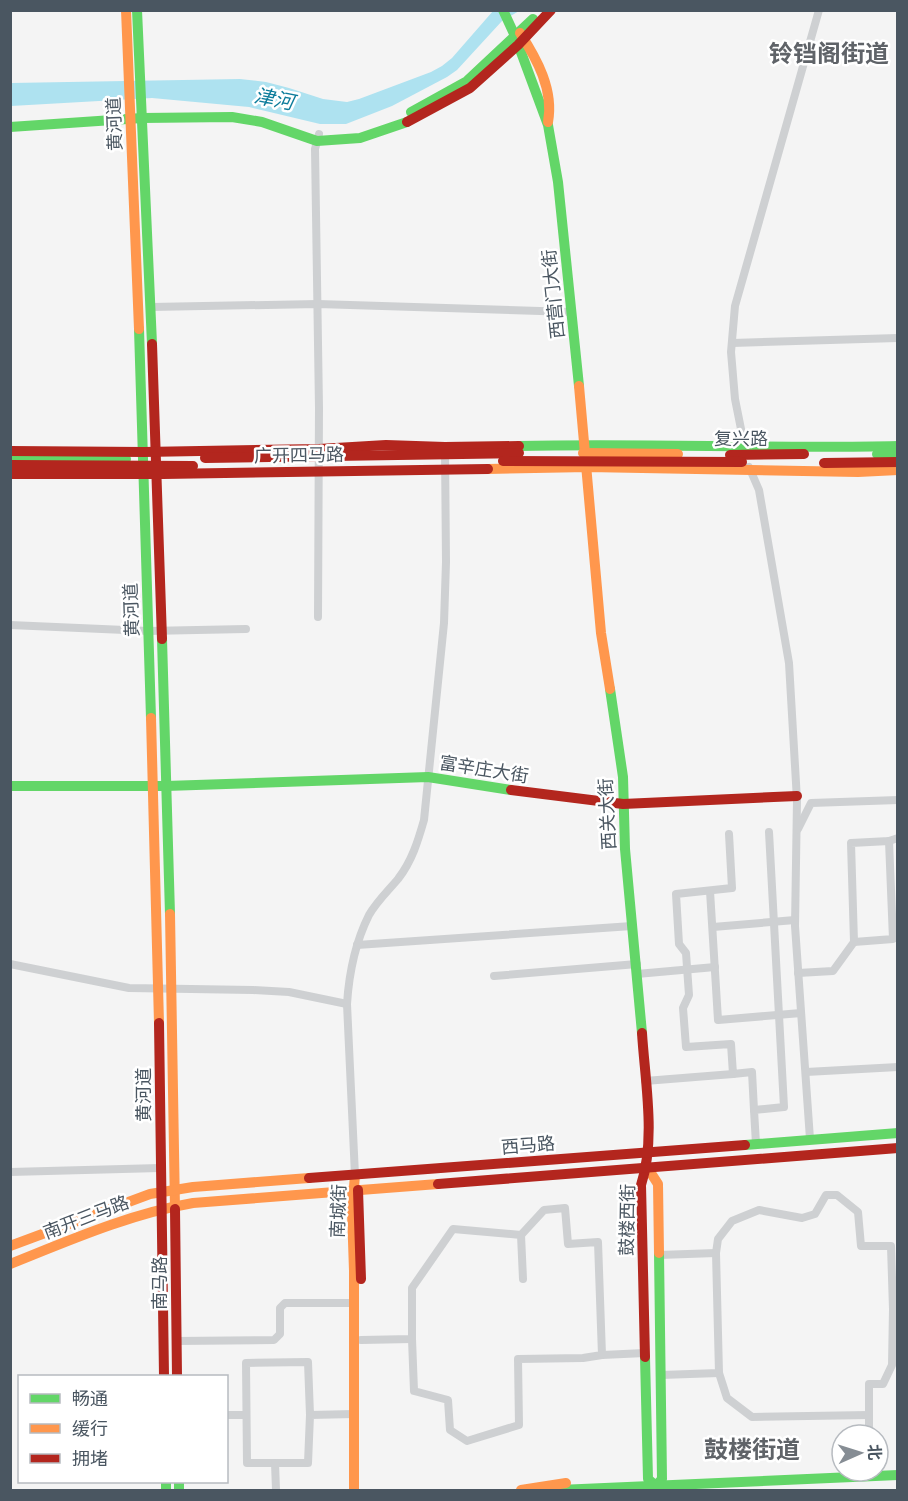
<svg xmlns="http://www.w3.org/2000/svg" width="908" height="1501" font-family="'Space Grotesk','Noto Sans SC',sans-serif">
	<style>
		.water { fill: #aee2f0 }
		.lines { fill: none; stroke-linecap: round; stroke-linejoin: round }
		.street { stroke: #ced0d2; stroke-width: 8 }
		.fast { stroke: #63d668; stroke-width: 10 }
		.slow { stroke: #ff974d; stroke-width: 10 }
		.jam { stroke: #b3261e; stroke-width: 10 }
		.labels { text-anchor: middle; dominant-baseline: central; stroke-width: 5; stroke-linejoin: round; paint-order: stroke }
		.street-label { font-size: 18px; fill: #4a5661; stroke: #fff }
		.water-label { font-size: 20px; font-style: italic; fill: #0c7c9b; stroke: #fff }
		.district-label { font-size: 24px; font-weight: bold; fill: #5f6368; stroke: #fff }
	</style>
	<rect width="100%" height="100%" fill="#f4f4f4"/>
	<!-- water -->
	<path class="water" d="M493 11H519L502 21 457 70 447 77 392 106 346 124H320L249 107 152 98 11 106V83L240 79 266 82 289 88 323 99 347 102 359 99 431 72 442 66 452 58Z"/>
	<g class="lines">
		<!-- street -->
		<g class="street">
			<path d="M151 307 318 304 572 312"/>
			<path d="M732 343 898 338"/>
			<path d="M745 449 735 399 731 352 735 306 819 10"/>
			<path d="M749 467 759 490 789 663 797 800 795 926 810 1139"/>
			<path d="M318 617 319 408 315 149 319 134"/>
			<path d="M10 625 148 631 246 629"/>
			<path d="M798 829 811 803 898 800"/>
			<path d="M729 834 732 888 676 894 679 944 686 953 689 995 683 1008 686 1047 731 1044 733 1074 752 1072 754 1110"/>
			<path d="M710 891 718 1020 801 1013"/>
			<path d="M713 927 795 920"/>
			<path d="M854 942 893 939 889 841"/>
			<path d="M357 945 632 926"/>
			<path d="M10 964 129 988 253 990 289 992 347 1004"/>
			<path d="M798 973 833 971 854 942 851 843 889 841 898 838"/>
			<path d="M637 974 715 967"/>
			<path d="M494 976 637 964"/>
			<path d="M806 1072 898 1067"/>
			<path d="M645 1081 733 1074"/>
			<path d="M756 1144 754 1110 784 1107 769 832"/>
			<path d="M10 1172 160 1168"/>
			<path d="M355 1175 347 1004C349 973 355 943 369 915 377 901 388 891 398 879 412 861 418 841 424 820L444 623 446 562 445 451"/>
			<path d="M659 1255 716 1253"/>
			<path d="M412 1339 414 1391 448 1400 450 1430 467 1441 519 1425 518 1359 583 1358 602 1355 598 1242 568 1244 565 1208 544 1210 521 1235"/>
			<path d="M361 1340 412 1339V1288L453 1229 521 1235 523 1279"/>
			<path d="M176 1341 274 1340 280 1334V1308L285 1303H354"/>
			<path d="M602 1355 645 1353"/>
			<path d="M719 1373 727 1398 752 1417 869 1415"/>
			<path d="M661 1375 719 1373 716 1253 718 1239 732 1221 759 1210 802 1218 815 1214 826 1195H837L858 1212 861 1246H891L893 1309"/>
			<path d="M226 1415H246"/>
			<path d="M310 1415 308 1463H247L246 1363 308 1362 310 1415 354 1414"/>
			<path d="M869 1435V1384H883L892 1365 893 1309H896"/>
			<path d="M275 1463 276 1490"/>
		</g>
		<!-- fast -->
		<g class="fast">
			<path d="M137 10 152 344"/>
			<path d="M503 10 515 36 548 125 558 182 579 386"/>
			<path d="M411 112 467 81 533 19"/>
			<path d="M10 127 142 118 232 117 262 122 317 141 360 138 407 122"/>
			<path d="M139 329 151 718"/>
			<path d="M519 446C646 443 772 449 898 446"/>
			<path d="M877 454 898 453"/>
			<path d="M16 458 126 459"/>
			<path d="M162 639 170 914"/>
			<path d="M610 689 623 777 625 849 642 1033"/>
			<path d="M10 786H166L428 777 511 790"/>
			<path d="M745 1145 898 1133"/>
			<path d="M645 1357 648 1479 656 1486 662 1479 659 1253"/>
			<path d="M166 1482V1490"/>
			<path d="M179 1482V1490"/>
			<path d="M559 1490 898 1475"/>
		</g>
		<!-- slow -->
		<g class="slow">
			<path d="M126 10 139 329"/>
			<path d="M520 33C537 59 554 90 548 122"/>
			<path d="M579 386 601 633 610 689"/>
			<path d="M583 453 678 454"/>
			<path d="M488 469 588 467 858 472 898 470"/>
			<path d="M151 718 159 1023"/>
			<path d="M170 914 175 1209"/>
			<path d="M647 1167 658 1184 659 1253"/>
			<path d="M10 1246 150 1194 193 1187 309 1178"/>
			<path d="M10 1264C70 1240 129 1214 193 1203L438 1184"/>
			<path d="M354 1490V1271L352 1211 355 1175"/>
			<path d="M521 1490 566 1483"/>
		</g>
		<!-- jam -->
		<g class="jam">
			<path d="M407 122 470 88 518 45 551 10"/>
			<path d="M152 344 162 639"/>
			<path d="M10 451 144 452 319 449 386 445 445 447 519 446"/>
			<path d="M730 455 804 454"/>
			<path d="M205 458 519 453"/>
			<path d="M503 461 742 462"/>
			<path d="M824 463 898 462"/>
			<path d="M10 465 193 466"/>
			<path d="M10 474H163L488 469"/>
			<path d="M511 790 623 804 797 796"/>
			<path d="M159 1023 164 1376"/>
			<path d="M642 1033C645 1081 656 1139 641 1185L645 1357"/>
			<path d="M309 1178 745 1145"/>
			<path d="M438 1184 898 1148"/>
			<path d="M358 1190 361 1279"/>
			<path d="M175 1209 177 1376"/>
		</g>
	</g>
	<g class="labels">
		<!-- street labels -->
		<g class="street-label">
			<text transform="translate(114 124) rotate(-92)">黄河道</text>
			<text transform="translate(553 294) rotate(-96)">西营门大街</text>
			<text x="741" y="438">复兴路</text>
			<text transform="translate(299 455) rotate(-1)">广开四马路</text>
			<text transform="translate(131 610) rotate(-92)">黄河道</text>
			<text transform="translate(484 769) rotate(9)">富辛庄大街</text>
			<text transform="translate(607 814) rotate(-93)">西关大街</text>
			<text transform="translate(143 1095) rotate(-90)">黄河道</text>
			<text transform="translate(528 1145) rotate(-5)">西马路</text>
			<text transform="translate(338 1211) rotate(-88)">南城街</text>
			<text transform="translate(86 1217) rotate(-21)">南开三马路</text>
			<text transform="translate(627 1220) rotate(-89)">鼓楼西街</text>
			<text transform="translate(159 1283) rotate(-90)">南马路</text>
		</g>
		<!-- water labels -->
		<g class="water-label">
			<text transform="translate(274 99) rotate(11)">津河</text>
		</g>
		<!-- district labels -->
		<g class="district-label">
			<text x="829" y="53">铃铛阁街道</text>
			<text x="752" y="1449">鼓楼街道</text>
		</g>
	</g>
	<!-- border -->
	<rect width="908" height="1501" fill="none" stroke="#4a5661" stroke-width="24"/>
	<!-- legend -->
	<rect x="18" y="1375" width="210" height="108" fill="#ffffff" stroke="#b7bbc0" stroke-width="1.5"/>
	<rect x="30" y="1394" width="30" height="9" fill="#63d668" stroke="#b7bbc0" stroke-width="1.5"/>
	<text x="72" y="1405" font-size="18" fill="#4a5661">畅通</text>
	<rect x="30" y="1424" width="30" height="9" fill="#ff974d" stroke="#b7bbc0" stroke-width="1.5"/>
	<text x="72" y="1435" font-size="18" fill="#4a5661">缓行</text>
	<rect x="30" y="1454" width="30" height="9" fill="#b3261e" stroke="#b7bbc0" stroke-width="1.5"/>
	<text x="72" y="1465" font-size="18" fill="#4a5661">拥堵</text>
	<!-- north arrow -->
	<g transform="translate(860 1453) rotate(87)"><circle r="28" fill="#ffffff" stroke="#b7bbc0" stroke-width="1.5"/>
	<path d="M0-4.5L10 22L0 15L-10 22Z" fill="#868d94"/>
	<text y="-9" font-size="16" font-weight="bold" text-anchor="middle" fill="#4a5661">北</text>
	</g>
</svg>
